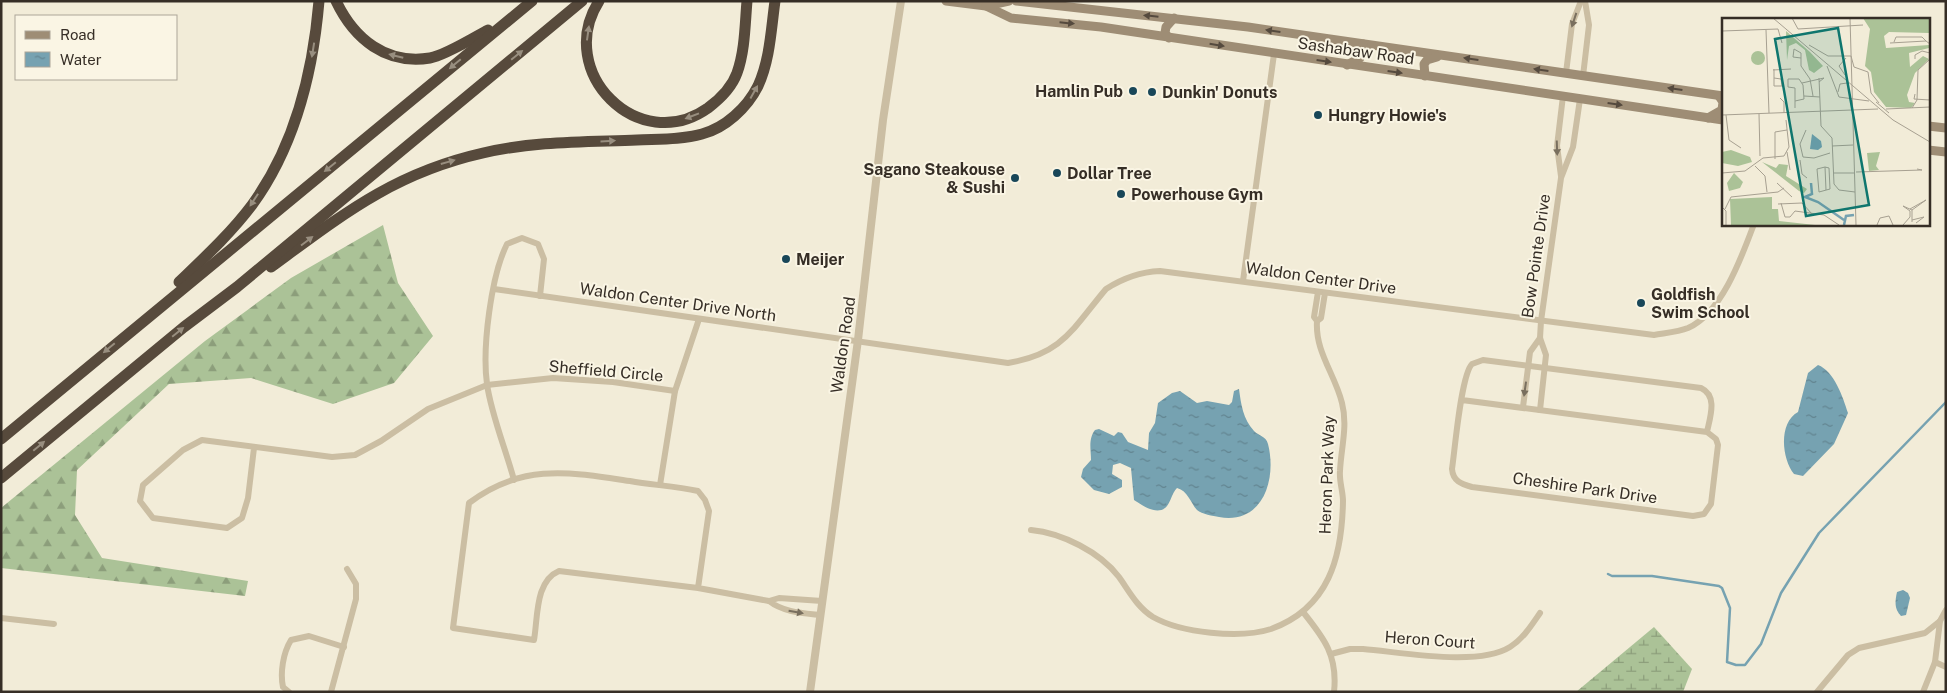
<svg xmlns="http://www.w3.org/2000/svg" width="1947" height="693" font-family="'Public Sans',sans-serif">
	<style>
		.forest { fill: url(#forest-firs) }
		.wetland { fill: url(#wetland-marsh) }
		.water { fill: url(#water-ripples) }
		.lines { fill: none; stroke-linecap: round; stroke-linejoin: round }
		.stream { stroke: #76a2b1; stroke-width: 2.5 }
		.minor { stroke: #cbbea3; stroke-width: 6 }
		.tertiary { stroke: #cbbea3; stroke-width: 8 }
		.secondary { stroke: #9e8d75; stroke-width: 9 }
		.motorway { stroke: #574a3c; stroke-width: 11 }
		.oneway { fill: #554a3e }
		.oneway2 { fill: #796f5e }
		.oneway3 { fill: #988e7f }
		.poi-dot { fill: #194759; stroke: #faf5e4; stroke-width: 2 }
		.labels { text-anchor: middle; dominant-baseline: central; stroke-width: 4; stroke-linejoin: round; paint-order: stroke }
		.street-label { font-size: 16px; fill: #362e26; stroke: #faf5e4 }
		.poi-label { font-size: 16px; font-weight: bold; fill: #362e26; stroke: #faf5e4; text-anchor: start }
		.inset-river { fill: none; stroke: #76a2b1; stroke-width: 2.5 }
		.inset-road { fill: none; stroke: #a7a091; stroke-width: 1 }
		.view { fill: #0f766e; fill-opacity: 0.15; stroke: #0f766e; stroke-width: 2.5 }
		.inset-edge { fill: none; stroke: #362e26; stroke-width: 2.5 }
	</style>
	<defs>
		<pattern id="forest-firs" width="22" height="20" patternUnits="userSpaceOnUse" patternTransform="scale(1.25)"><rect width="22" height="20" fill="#abc297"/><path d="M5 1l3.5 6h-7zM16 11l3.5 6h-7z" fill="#8c9e7b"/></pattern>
		<pattern id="wetland-marsh" width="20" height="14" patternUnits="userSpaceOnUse" patternTransform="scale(1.25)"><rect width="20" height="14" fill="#abc297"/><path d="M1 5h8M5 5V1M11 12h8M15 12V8" fill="none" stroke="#8c9e7b"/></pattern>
		<pattern id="water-ripples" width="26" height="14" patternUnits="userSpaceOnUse" patternTransform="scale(1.25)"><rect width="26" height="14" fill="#76a2b1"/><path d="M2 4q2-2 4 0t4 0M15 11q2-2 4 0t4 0" fill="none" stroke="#628490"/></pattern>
	</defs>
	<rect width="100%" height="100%" fill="#f2ecd8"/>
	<!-- forest -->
	<path class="forest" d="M383 225 398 283 433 336 394 383 333 404 251 378 169 384 77 470 75 515 102 558 248 581 245 596 1 568V508L205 341 291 278Z"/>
	<!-- wetland -->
	<path class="wetland" d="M1654 627 1692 669 1683 692H1576Z"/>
	<!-- water -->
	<g class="water">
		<path d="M1818 365C1834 371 1843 397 1848 413L1834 444 1803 476 1794 474C1782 459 1778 423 1798 412L1808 373Z"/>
		<path d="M1239 389C1241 404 1243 419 1254 431 1259 436 1266 436 1268 444 1277 479 1263 525 1219 517 1213 516 1202 514 1197 510 1190 502 1188 491 1177 488 1172 493 1171 501 1167 506 1158 517 1142 505 1134 500L1131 468 1120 463 1113 465 1112 474 1122 480V487L1109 494 1094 490 1081 477 1083 469 1091 460C1091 450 1088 439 1095 430L1099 429 1114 436 1118 432 1122 433 1128 442 1148 450 1149 433 1155 423 1158 403 1172 393 1180 391 1197 403 1207 401 1229 405 1232 402 1234 391Z"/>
		<path d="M1903 590 1908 593 1910 598 1906 615 1901 616C1894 609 1895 601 1897 592Z"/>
	</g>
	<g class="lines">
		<!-- stream -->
		<path class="stream" d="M1608 574 1612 576H1652L1719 586 1722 588 1730 608 1727 662 1736 665H1745L1761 644 1781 593 1819 533 1946 402"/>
		<!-- minor -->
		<g class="minor">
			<path d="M1566 73 1572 24 1581 1"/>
			<path d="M1583 76 1589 25 1585 1"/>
			<path d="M1561 176 1557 146 1563 96"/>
			<path d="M1243 281 1274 54"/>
			<path d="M494 289 1008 363C1063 354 1073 328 1106 289 1123 278 1140 272 1160 271L1654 335C1665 333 1678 332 1688 328 1722 313 1742 256 1754 224"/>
			<path d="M1318 292 1314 317 1317 321 1321 318 1325 293"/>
			<path d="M1462 400 1707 432 1716 439 1718 445 1711 504 1704 514 1693 516 1472 487C1461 484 1453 481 1452 469 1455 449 1461 375 1472 364L1483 360 1701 388C1718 396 1710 417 1707 432"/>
			<path d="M1523 407 1530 352 1540 338"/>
			<path d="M1540 410 1546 355 1540 338 1541 321 1561 178 1573 147 1580 99"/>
			<path d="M254 448 248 498 242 518 227 528 153 518 140 501 143 485 183 450 202 440 332 457 355 455 381 441 428 409 487 385 553 378 613 382 675 391"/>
			<path d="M514 480C506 450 491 414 487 384 482 348 491 276 507 244L522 238 538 244 544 259 540 296"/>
			<path d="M660 485 675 391 699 319"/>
			<path d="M1031 530C1062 533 1100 552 1119 577 1129 591 1137 607 1153 617 1181 633 1240 639 1271 629 1329 608 1342 557 1343 501 1343 491 1339 481 1340 471 1341 448 1348 426 1342 403 1335 374 1315 352 1317 321"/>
			<path d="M698 588 709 511 705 500 698 491C675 486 652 485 630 481 569 472 522 463 469 503L453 628 534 640C538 617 535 581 559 571L698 588 769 601"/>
			<path d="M1303 612C1324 638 1338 656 1334 692"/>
			<path d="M820 615C802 613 783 612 769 601L779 598 822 601"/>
			<path d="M1 618 54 624"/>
			<path d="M1331 654 1350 649H1363C1401 652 1478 667 1510 647 1523 639 1531 626 1540 613"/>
			<path d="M1935 662 1946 667"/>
			<path d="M289 692 283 687C280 673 283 653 291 640L309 636 344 647"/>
			<path d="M331 692 356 599V584L347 569"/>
			<path d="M1817 692 1848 655 1859 648 1925 633 1940 621"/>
			<path d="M1923 692 1935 662 1940 621 1946 610"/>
		</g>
		<!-- tertiary -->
		<path class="tertiary" d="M810 692 858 340 883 120 901 1"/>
		<!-- secondary -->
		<g class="secondary">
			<path d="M946 1 986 6 1011 18 1101 27 1723 120"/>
			<path d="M1016 1 1248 27 1723 96"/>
			<path d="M986 6 1009 1"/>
			<path d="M1169 38 1165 33 1166 27 1174 18"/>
			<path d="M1347 65 1360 58 1363 44"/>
			<path d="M1425 76 1424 64 1427 60 1437 57"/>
			<path d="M1708 118 1722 110 1723 102 1719 96"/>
			<path d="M1928 126 1946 128"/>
			<path d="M1928 150 1946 152"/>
		</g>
		<!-- motorway -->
		<g class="motorway">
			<path d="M336 1C354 39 386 65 430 58 444 56 475 37 488 30"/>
			<path d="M599 1C554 72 639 157 708 108 720 99 732 87 737 73 745 51 745 24 747 1"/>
			<path d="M271 267C342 215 394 173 483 153 533 141 586 142 637 140 658 139 681 140 702 134 725 128 747 108 758 86 770 60 771 30 775 1"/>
			<path d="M179 282C204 258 231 233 252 205 295 146 313 72 319 1"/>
			<path d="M1 439 532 1"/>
			<path d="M1 478 184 327 237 287 582 1"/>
		</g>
	</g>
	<!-- one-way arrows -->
	<defs><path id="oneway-solid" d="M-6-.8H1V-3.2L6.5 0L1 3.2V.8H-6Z" transform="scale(1.25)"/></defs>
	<g class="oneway">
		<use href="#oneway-solid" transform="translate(1151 16) rotate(-174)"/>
		<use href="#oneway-solid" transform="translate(1067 23) rotate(6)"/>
		<use href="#oneway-solid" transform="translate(1273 31) rotate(-172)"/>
		<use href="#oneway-solid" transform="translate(1217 45) rotate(9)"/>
		<use href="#oneway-solid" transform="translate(1471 59) rotate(-172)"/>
		<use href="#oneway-solid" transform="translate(1324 61) rotate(8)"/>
		<use href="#oneway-solid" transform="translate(1541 70) rotate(-172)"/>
		<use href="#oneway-solid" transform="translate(1395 72) rotate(8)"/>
		<use href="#oneway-solid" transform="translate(1675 89) rotate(-172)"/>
		<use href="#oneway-solid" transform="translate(1615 104) rotate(8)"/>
	</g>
	<g class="oneway2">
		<use href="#oneway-solid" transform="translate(1574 20) rotate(108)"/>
		<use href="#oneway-solid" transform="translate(1557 148) rotate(88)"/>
		<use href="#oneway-solid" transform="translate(1525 389) rotate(98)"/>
		<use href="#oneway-solid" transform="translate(796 612) rotate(10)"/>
	</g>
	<g class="oneway3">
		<use href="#oneway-solid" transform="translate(588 33) rotate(-82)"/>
		<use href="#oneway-solid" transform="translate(313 50) rotate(99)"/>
		<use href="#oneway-solid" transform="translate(517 55) rotate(-39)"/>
		<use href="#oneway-solid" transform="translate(396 56) rotate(-166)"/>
		<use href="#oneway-solid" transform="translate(455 64) rotate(140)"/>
		<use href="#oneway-solid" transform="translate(754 92) rotate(-61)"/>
		<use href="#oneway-solid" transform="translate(692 116) rotate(159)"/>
		<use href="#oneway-solid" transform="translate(608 141) rotate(-3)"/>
		<use href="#oneway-solid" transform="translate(448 162) rotate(-16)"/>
		<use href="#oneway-solid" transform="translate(330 167) rotate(141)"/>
		<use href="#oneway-solid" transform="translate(254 200) rotate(123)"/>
		<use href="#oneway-solid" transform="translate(307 241) rotate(-37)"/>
		<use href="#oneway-solid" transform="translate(178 332) rotate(-39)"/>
		<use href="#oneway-solid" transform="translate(109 348) rotate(140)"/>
		<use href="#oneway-solid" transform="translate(39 446) rotate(-40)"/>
	</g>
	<!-- markers -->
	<g class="poi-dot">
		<circle cx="1133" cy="91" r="5"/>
		<circle cx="1152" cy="92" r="5"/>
		<circle cx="1318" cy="115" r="5"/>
		<circle cx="1057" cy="173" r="5"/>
		<circle cx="1015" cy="178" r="5"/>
		<circle cx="1121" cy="194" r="5"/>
		<circle cx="786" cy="259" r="5"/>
		<circle cx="1641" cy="303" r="5"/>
	</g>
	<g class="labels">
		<!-- street labels -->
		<g class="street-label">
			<text transform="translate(1356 51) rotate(8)">Sashabaw Road</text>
			<text transform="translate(1536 256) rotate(-82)">Bow Pointe Drive</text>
			<text transform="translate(1321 278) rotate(8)">Waldon Center Drive</text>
			<text transform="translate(678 302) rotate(8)">Waldon Center Drive North</text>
			<text transform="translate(843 345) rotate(-82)">Waldon Road</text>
			<text transform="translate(606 371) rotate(5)">Sheffield Circle</text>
			<text transform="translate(1327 475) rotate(-88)">Heron Park Way</text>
			<text transform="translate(1585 488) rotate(8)">Cheshire Park Drive</text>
			<text transform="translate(1430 640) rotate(4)">Heron Court</text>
		</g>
		<!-- poi labels -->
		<g class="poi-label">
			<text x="1123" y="91" text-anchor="end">Hamlin Pub</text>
			<text x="1162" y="92">Dunkin' Donuts</text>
			<text x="1328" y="115">Hungry Howie's</text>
			<text x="1005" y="169" text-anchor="end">Sagano Steakouse<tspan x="1005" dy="18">&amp; Sushi</tspan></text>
			<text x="1067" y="173">Dollar Tree</text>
			<text x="1131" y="194">Powerhouse Gym</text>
			<text x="796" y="259">Meijer</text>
			<text x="1651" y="294">Goldfish<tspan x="1651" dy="18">Swim School</tspan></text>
		</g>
	</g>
	<!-- overview -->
	<g transform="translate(1722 18)">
		<rect width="208" height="208" fill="#f2ecd8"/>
		<path d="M141 0H207V15L167 14 162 18 164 30 207 27V30L187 35 188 49 201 38 207 41 193 55 185 77 187 84 193 85 189 90 164 89 152 74 149 54 143 48 148 11ZM50 179V191H56L57 203 93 207H9L8 181Z" fill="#abc297"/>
		<path d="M64 13 88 34 101 48 92 55 87 52 83 32 74 25 67 28 65 42Z" fill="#abc297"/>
		<path d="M9 132 28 139 30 144 16 148 0 145V134ZM40 144 54 150 57 146 66 147 64 158 85 171 82 175 77 173ZM12 155 21 164 18 170 7 173 5 165Z" fill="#abc297"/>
		<path d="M29 40a7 7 0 1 1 14 0a7 7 0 1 1-14 0Z" fill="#abc297"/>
		<path d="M158 134 154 148 157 152 147 153 145 135Z" fill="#abc297"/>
		<path d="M90 116 99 123 100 129 96 132 88 131Z" fill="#76a2b1"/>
		<path class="inset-river" d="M89 165 90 176 83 179 96 184 122 202M122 207 124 198 132 197"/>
		<path class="inset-road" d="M51 0 171 102 208 124M70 0 76 11 141 7M128 0 134 207M44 12 47 95M0 13 56 11 60 25M172 24 174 19H200L204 23M168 25 204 23 208 26M87 27 106 38H129L132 49 146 54 149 75 157 85M79 40 71 39 72 31 79 35V48L88 61 91 78M193 41V37L200 33 208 35M105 48 117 79 147 83M52 51V68H60L59 61 52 60M51 52 69 51M123 57 117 48 124 40M97 60 99 108 110 120 112 166 117 172 133 174M80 65 102 60 97 64M116 74 118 66 125 65M193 76 192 81 208 82M82 78 98 79M58 80 62 84V95M154 84 167 95M73 90V70L66 69V61H77L81 67 82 81 73 83M190 90 195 82 196 52 208 41M164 91 208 89M37 96 38 138M0 97 156 91M4 97 7 122 19 130M84 112 78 126 81 139 92 140 108 135M110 128 131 127M65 134 68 152M53 141V114L65 112M78 142 80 156 85 160M33 148 43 158 45 174M103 149 107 150 108 171 97 174 95 151ZM103 149 104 172M134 154 200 152 195 151M0 155 23 153 41 140 62 138 67 129 64 102M112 155H132M55 165 70 179M59 185 63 199H68L73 193 102 197M56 186 80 185 90 196M0 189 4 193V207M3 191 9 179 56 174 62 170M188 191 204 182 190 192M102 197 117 207M190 202 202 199 194 205M155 207 158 200 167 198 171 207M181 207 188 199V193L181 188 190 192V204"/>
		<path class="view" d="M116 10 147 187 84 198 53 21Z"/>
		<rect width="208" height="208" class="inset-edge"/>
	</g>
	<!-- border -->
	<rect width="1947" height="693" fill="none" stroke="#362e26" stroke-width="5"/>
	<!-- legend -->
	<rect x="15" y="15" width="162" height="65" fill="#faf5e4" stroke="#aca598"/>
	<rect x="25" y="31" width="25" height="8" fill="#9e8d75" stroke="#aca598"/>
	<text x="60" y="40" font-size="15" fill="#362e26">Road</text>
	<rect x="25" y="52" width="25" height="15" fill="url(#water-ripples)" stroke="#aca598"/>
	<text x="60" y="65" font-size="15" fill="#362e26">Water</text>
</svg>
